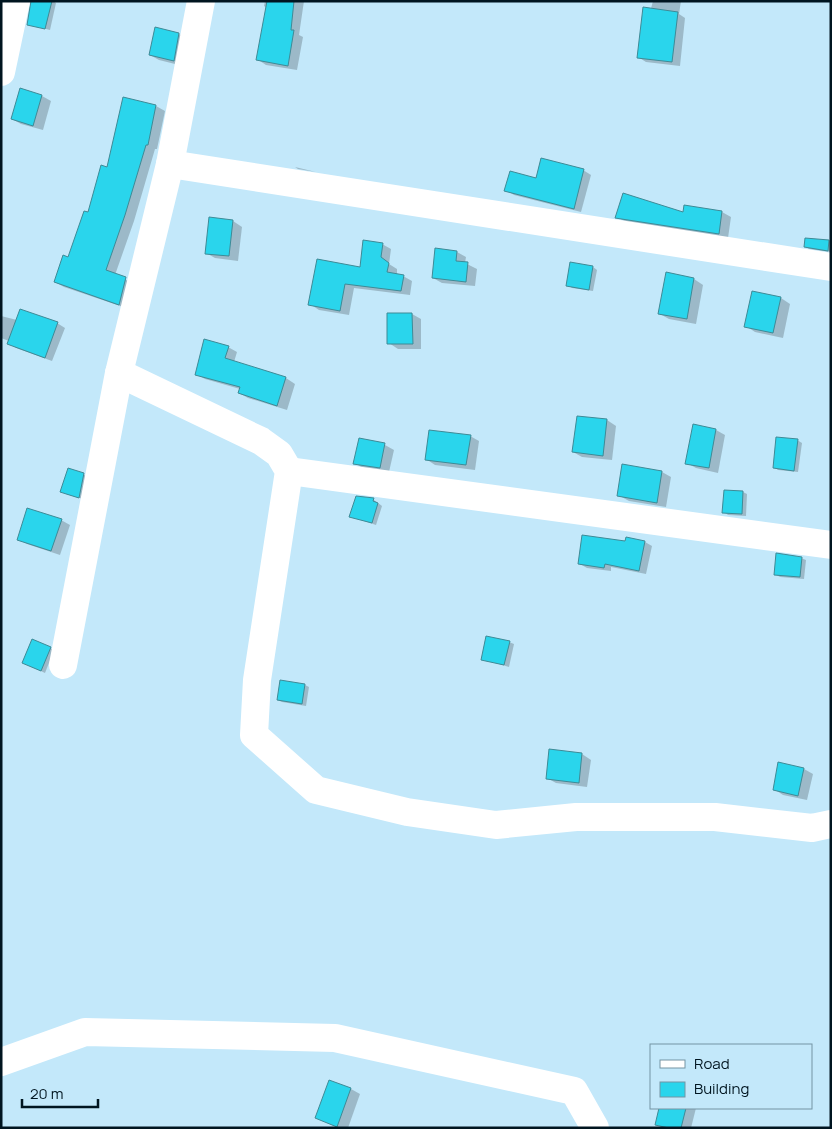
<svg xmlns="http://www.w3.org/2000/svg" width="832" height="1129" font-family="Manrope,sans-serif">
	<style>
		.shadow { fill: #0003 }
		.building { fill: #2ad5ec; stroke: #3e8a96 }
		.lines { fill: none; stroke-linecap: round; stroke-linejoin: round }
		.minor { stroke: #fff; stroke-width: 28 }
	</style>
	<rect width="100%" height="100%" fill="#c3e8fa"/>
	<!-- shadow -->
	<g class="shadow">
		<path d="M33 1H53L56 3 50 30 28 24Z"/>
		<path d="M265 1H304L299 35 303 37 297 70 266 65 257 59 267 8 264 6Z"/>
		<path d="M653 1H681L679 14 685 18 680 66 646 62 638 57Z"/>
		<path d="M179 34 188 39 183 66 159 60 150 55Z"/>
		<path d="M21 89 42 96 51 101 43 130 21 124 12 119Z"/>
		<path d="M124 99 156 106 165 111 157 149H155L134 221 115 275 135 284 129 309 64 287 55 282 69 259 108 168Z"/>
		<path d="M295 167 316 172 298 169Z"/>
		<path d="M583 170 591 175 581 212 514 195 506 190Z"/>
		<path d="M685 206 722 212 731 217 728 238 626 222 617 217 684 213Z"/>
		<path d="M233 221 242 227 238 261 215 258 206 253Z"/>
		<path d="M829 241 831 242V252L809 249 805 246Z"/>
		<path d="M382 244 391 249 389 264 397 269V275L403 276 412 281 410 295 354 288 349 315 319 310 310 304 361 268Z"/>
		<path d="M457 252 466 257 465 263 477 269 475 286 442 283 433 278Z"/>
		<path d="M593 267 597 270 593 291 572 288 568 285Z"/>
		<path d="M667 274 694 279 703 285 696 324 669 319 660 314Z"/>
		<path d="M753 292 781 298 790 304 783 338 755 332 746 326Z"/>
		<path d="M412 314 421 319V349H398L389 343Z"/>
		<path d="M1 316 17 320 57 323 65 328 52 361 16 348 8 343 9 341 1 338Z"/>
		<path d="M228 347 237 352 234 362 286 378 295 384 287 410 248 398 239 393 240 389 205 379 196 374Z"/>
		<path d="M607 420 616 426 612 460 582 457 573 452Z"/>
		<path d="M716 430 725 435 718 473 696 468 687 463Z"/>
		<path d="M470 436 479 441 475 470 435 465 426 459Z"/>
		<path d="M360 440 385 445 394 450 389 472 364 469 355 463Z"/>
		<path d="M797 440 802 443 798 472 778 470 774 467Z"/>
		<path d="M662 472 671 477 666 507 629 501 620 496Z"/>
		<path d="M83 474 88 477 83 499 66 494Z"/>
		<path d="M725 491 743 492 747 494 746 516 728 515 724 512Z"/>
		<path d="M357 497 374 500 382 506 376 525 355 518Z"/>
		<path d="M61 520 70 525 60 555 27 544 18 539Z"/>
		<path d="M627 539 645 542 652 546 646 574 611 567V571L587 568 580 564 626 543Z"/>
		<path d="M801 558 806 560 804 579 780 577 775 574Z"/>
		<path d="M509 642 514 644 509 667 482 659Z"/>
		<path d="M50 648 54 650 45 673 28 665Z"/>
		<path d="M305 685 309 687 306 706 282 702 278 700Z"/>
		<path d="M582 754 591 760 587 787 556 783 547 778Z"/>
		<path d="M804 769 813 774 807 800 783 795 774 789Z"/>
		<path d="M330 1082 351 1089 360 1094 348 1128H339L317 1118Z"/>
		<path d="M660 1108H696L691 1128H663L657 1124Z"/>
	</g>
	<!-- building -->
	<g class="building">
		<path d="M31 1H52L45 29 27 25Z"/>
		<path d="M267 1H294L291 30H294L288 66 256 60Z"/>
		<path d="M643 7 678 12 672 62 637 58Z"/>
		<path d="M155 27 179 33 174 61 149 55Z"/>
		<path d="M20 88 42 95 33 126 11 119Z"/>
		<path d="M123 97 156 105 148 145H146L125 215 106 270 126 277 119 305 54 282 63 255 68 257 84 211 88 212 101 165 107 167Z"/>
		<path d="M541 158 584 169 574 209 504 191 510 171 536 178Z"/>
		<path d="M623 193 683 212 684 205 722 211 719 234 615 218Z"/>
		<path d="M209 217 233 220 229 256 205 254Z"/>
		<path d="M805 238 829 240 828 251 804 247Z"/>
		<path d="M363 240 383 243 381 257 389 263 387 272 404 275 401 291 345 284 340 311 308 305 317 259 360 267Z"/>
		<path d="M435 248 457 251 456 261 468 262 466 282 432 278Z"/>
		<path d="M570 262 593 266 589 290 566 286Z"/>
		<path d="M666 272 694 278 687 319 658 314Z"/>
		<path d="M752 291 781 297 773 333 744 327Z"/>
		<path d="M20 309 58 322 45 358 7 344Z"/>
		<path d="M387 313H412L413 344H387Z"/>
		<path d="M204 339 229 346 225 358 286 377 277 406 238 393 240 387 195 375Z"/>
		<path d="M577 416 607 419 603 456 572 452Z"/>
		<path d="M693 424 716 429 709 468 685 464Z"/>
		<path d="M429 430 471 435 466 465 425 460Z"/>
		<path d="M776 437 798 439 794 471 773 468Z"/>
		<path d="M359 438 385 443 380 468 353 464Z"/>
		<path d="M622 464 662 471 657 503 617 496Z"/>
		<path d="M68 468 84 473 79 498 60 492Z"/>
		<path d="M724 490 743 491 742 514 722 513Z"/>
		<path d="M356 496 374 498 373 501 378 503 372 523 349 517Z"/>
		<path d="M27 508 62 519 51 551 17 540Z"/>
		<path d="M582 535 625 541 626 537 645 541 639 571 605 564 604 568 578 564Z"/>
		<path d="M776 553 802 557 800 577 774 575Z"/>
		<path d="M486 636 510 641 504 665 481 660Z"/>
		<path d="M32 639 51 647 41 671 22 663Z"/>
		<path d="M280 680 305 684 302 704 277 700Z"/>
		<path d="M549 749 582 753 579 783 546 779Z"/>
		<path d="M778 762 804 768 798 796 773 790Z"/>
		<path d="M329 1080 351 1088 337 1127 315 1118Z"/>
		<path d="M659 1108H686L681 1128H669L655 1125Z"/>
	</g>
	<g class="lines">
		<!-- minor -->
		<g class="minor">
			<path d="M1 72 16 1"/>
			<path d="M170 164 831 267"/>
			<path d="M119 373 261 441 279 454 289 471 257 680 254 735 316 790 407 812 496 825 576 817H715L812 828 831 824"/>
			<path d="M289 471 831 545"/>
			<path d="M63 665 119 373 170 164 201 1"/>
			<path d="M1 1062 85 1032 335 1038 574 1091 595 1128"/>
		</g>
	</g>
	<!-- border -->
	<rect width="832" height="1129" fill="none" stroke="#001520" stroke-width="5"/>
	<!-- legend -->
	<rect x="650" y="1044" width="162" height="65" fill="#c3e8fa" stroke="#7594a3"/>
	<rect x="660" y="1060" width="25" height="8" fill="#ffffff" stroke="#7594a3"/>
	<text x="694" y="1069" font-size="15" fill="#001520">Road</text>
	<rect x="660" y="1082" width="25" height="15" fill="#2ad5ec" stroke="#7594a3"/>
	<text x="694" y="1094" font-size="15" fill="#001520">Building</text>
	<!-- scale -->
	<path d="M22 1099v8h76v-8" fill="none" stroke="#001520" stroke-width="2.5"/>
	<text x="30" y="1099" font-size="15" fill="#001520" stroke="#c3e8fa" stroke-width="4" paint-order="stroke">20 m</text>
</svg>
